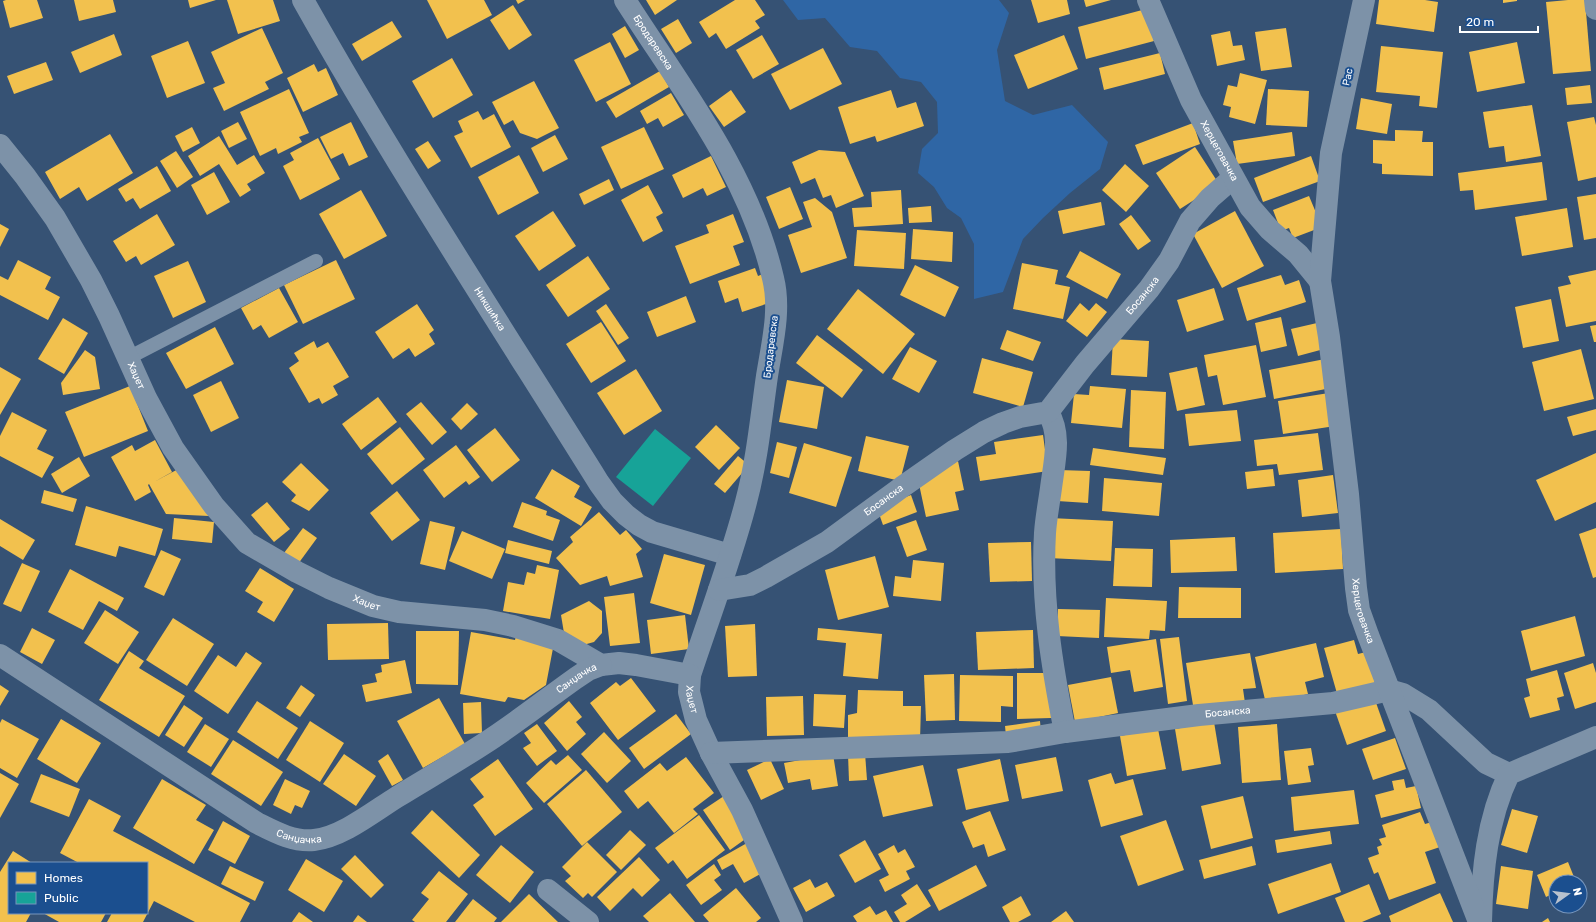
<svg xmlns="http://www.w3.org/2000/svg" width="1596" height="922" font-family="Rubik,sans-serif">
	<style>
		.green { fill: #2f66a5 }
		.homes { fill: #f2c14e }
		.public { fill: #17a398 }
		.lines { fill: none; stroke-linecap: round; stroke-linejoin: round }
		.service { stroke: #7d92a8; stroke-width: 14 }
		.minor { stroke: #7d92a8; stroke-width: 22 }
		.tertiary { stroke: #7d92a8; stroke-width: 22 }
		.labels { text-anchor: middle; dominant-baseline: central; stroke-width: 4; stroke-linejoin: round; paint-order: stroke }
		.street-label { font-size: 10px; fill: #fff; stroke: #1b4f8f }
	</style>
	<rect width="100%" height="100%" fill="#365274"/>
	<!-- green -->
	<path class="green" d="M783 0H999L1009 13 997 50 1005 101 1033 115 1072 105 1108 142 1100 169 1070 193 1043 218 1023 239 1003 292 974 299V244L961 218 947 208 934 187 918 173 922 149 938 133 937 102 921 82 900 78 877 51 850 47 825 18 798 20Z"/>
	<!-- homes -->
	<g class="homes">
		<path d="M6 0H37L43 18 10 28 3 1Z"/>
		<path d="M74 0H113L116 12 79 21Z"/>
		<path d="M188 0H216L190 8Z"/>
		<path d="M227 0H273L280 21 238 34Z"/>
		<path d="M427 0H484L492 15 447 39Z"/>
		<path d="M516 0H525L518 4Z"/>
		<path d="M646 0H677L655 15Z"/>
		<path d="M735 0H755L765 15 755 21 760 28 726 49 716 33 709 38 699 22Z"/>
		<path d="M1031 0H1067L1070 14 1038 23Z"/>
		<path d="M1084 0H1111L1086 7Z"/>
		<path d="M1379 0H1425L1438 2 1434 32 1376 24Z"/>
		<path d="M1503 0H1517V1L1503 3Z"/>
		<path d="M1568 0H1585L1591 71 1553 74 1546 2Z"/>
		<path d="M513 5 532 35 509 50 490 20Z"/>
		<path d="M1146 9 1154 41 1086 59 1078 27Z"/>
		<path d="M678 19 692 43 676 53 661 29Z"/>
		<path d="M392 21 402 37 362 61 352 44Z"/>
		<path d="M625 26 639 50 625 58 612 34Z"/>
		<path d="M262 28 283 73 265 82 269 89 224 111 213 88 225 83 211 52Z"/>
		<path d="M1286 28 1292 67 1261 71 1255 32Z"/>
		<path d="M1230 31 1233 46 1242 45 1245 60 1217 66 1211 35Z"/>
		<path d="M114 34 122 55 80 73 71 52Z"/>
		<path d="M762 35 779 64 753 79 736 50Z"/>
		<path d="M1064 35 1078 69 1028 89 1014 55Z"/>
		<path d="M188 41 205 83 167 98 151 56Z"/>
		<path d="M610 42 631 84 596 102 574 60Z"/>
		<path d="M1517 42 1525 83 1477 92 1469 52Z"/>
		<path d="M1381 46 1443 52 1437 108 1419 106 1420 96 1376 92Z"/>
		<path d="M823 48 842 84 790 110 771 74Z"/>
		<path d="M1160 53 1165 74 1104 90 1099 68Z"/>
		<path d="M452 58 473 95 433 118 412 81Z"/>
		<path d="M46 62 53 80 14 94 7 76Z"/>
		<path d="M314 64 318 72 326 68 338 95 303 112 287 78Z"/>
		<path d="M660 71 669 87 616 118 606 102Z"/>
		<path d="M1240 73 1267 80 1255 124 1229 117 1231 107 1223 105 1228 85 1237 87Z"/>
		<path d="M534 81 559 128 537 139 520 133 513 120 504 125 492 102Z"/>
		<path d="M1590 85 1592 103 1567 105 1565 88Z"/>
		<path d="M289 89 309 133 299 137 302 142 278 154 276 148 260 156 240 112Z"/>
		<path d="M1268 89 1309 91 1307 127 1266 125Z"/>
		<path d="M731 90 746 112 724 127 709 106Z"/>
		<path d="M891 90 897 108 916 102 924 126 877 142 875 136 850 144 838 107Z"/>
		<path d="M671 93 684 115 663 127 658 118 647 124 640 111Z"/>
		<path d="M1361 98 1392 104 1387 134 1356 129Z"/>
		<path d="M1532 105 1541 156 1506 162 1504 146 1489 148 1483 112Z"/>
		<path d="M478 111 483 120 494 114 511 147 471 168 454 136 463 132 458 121Z"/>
		<path d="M1594 117 1596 125V177L1578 181 1567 122Z"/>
		<path d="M238 122 247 139 229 148 221 131Z"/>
		<path d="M351 122 368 157 349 166 343 153 331 159 320 137Z"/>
		<path d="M1193 123 1200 144 1143 165 1135 145Z"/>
		<path d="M192 127 200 143 183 152 175 136Z"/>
		<path d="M644 127 664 169 621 189 601 147Z"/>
		<path d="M1395 130 1423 131 1422 142H1433V176L1382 174V164L1373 163V140L1395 141Z"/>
		<path d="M1292 132 1295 156 1237 164 1233 141Z"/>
		<path d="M110 134 133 173 87 201 79 187 60 199 45 172Z"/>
		<path d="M555 135 568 159 543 172 531 148Z"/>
		<path d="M219 136 237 165 254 155 265 173 247 184 251 190 240 197 219 164 200 176 188 156Z"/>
		<path d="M318 138 340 179 300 200 283 166 294 160 290 153Z"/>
		<path d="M428 141 441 161 428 169 415 149Z"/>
		<path d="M1195 147 1219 184 1180 209 1156 173Z"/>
		<path d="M819 150 845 152 864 196 836 208 831 195 823 198 815 178 801 184 792 162Z"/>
		<path d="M176 151 193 177 177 188 160 161Z"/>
		<path d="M519 155 539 193 498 215 478 177Z"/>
		<path d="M711 156 726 187 707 196 703 188 683 198 672 175Z"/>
		<path d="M1311 156 1320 181 1263 202 1254 178Z"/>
		<path d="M1542 162 1547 200 1475 210 1473 190 1460 191 1458 173Z"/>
		<path d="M1125 164 1149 186 1126 212 1102 190Z"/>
		<path d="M157 166 171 191 140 209 133 198 126 202 118 189Z"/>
		<path d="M214 172 230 202 207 215 191 185Z"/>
		<path d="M609 179 614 190 584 205 579 194Z"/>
		<path d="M648 185 663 213 656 217 663 231 643 242 621 200Z"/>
		<path d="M790 187 803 219 779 229 766 197Z"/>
		<path d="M361 190 387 236 344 259 319 214Z"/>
		<path d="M901 190 903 224 854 227 852 208 872 207 871 192Z"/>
		<path d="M1596 194V238L1584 240 1577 197Z"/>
		<path d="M1309 196 1322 227 1293 238 1289 228 1281 231 1273 210Z"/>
		<path d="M815 198 832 212 847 258 801 273 788 235 812 227 803 202Z"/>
		<path d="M1101 202 1105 225 1063 234 1058 211Z"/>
		<path d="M931 206 932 222 909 223 908 208Z"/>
		<path d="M1567 208 1573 247 1522 256 1515 217Z"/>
		<path d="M553 211 576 246 539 271 515 236Z"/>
		<path d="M1235 211 1264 266 1222 288 1193 234Z"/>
		<path d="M157 214 175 245 141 265 136 256 126 262 113 241Z"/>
		<path d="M733 214 744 242 733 246 740 265 690 284 675 246 709 233 706 225Z"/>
		<path d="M1131 215 1151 241 1138 250 1119 224Z"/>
		<path d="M0 224 9 229 0 247Z"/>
		<path d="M913 229 953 232 952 262 911 259Z"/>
		<path d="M857 230 906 233 904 269 854 266Z"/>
		<path d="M1080 251 1121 274 1107 299 1066 277Z"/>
		<path d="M588 256 610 289 568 317 546 285Z"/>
		<path d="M18 260 51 277 45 289 60 297 48 320 0 295V276L8 280Z"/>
		<path d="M336 260 355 299 303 324 284 285Z"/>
		<path d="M188 261 206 302 173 318 154 276Z"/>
		<path d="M1022 263 1058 270 1055 284 1070 287 1063 319 1013 309Z"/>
		<path d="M915 265 959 287 945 317 900 295Z"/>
		<path d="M755 268 758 276 763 274 772 302 742 312 738 298 725 303 718 281Z"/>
		<path d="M1596 270V321L1566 327 1558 287 1571 284 1568 276Z"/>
		<path d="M1281 275 1285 285 1299 280 1306 302 1247 321 1237 288Z"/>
		<path d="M279 288 298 322 269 338 261 325 253 330 241 308Z"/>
		<path d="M1214 288 1224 320 1187 332 1177 300Z"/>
		<path d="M858 289 915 334 883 374 827 329Z"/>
		<path d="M686 296 696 322 657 337 647 312Z"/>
		<path d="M1551 299 1559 341 1523 348 1515 307Z"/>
		<path d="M1080 303 1089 311 1096 303 1107 312 1087 337 1066 321Z"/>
		<path d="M417 304 434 330 429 334 435 344 415 357 409 348 393 359 375 332Z"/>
		<path d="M606 304 629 338 618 345 596 311Z"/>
		<path d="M1281 317 1287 346 1261 352 1255 323Z"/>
		<path d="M63 318 88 333 64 374 38 359Z"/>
		<path d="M601 322 626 361 591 383 566 344Z"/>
		<path d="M1317 323 1324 349 1298 356 1291 329Z"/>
		<path d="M1596 325V342H1594L1590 326Z"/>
		<path d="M215 327 234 364 186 389 166 353Z"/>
		<path d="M1007 330 1041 342 1033 361 1000 349Z"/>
		<path d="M817 335 863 370 842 398 796 363Z"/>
		<path d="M1113 339 1149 341 1147 377 1111 375Z"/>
		<path d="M314 341 317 348 328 342 349 377 333 386 338 395 322 404 319 398 309 403 289 368 299 361 294 353Z"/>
		<path d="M1256 345 1266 397 1223 405 1217 375 1208 377 1204 355Z"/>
		<path d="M910 347 937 361 919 393 892 379Z"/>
		<path d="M1581 349 1594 399 1544 411 1532 362Z"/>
		<path d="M85 350 95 357 100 389 63 395 61 383Z"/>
		<path d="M982 358 1033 372 1023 407 973 393Z"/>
		<path d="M1325 359 1331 388 1274 399 1269 370Z"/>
		<path d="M0 367 21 379 0 415Z"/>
		<path d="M1197 367 1205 405 1177 411 1169 373Z"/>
		<path d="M636 369 662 411 624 435 597 393Z"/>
		<path d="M787 380 824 387 817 429 779 422Z"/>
		<path d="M221 381 239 418 211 432 193 395Z"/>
		<path d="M130 386 148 431 84 457 65 412Z"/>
		<path d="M1090 386 1126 389 1122 428 1071 423 1074 394 1089 395Z"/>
		<path d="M1131 390 1166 392 1164 449 1129 447Z"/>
		<path d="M1329 393 1335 426 1283 434 1278 401Z"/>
		<path d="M378 397 397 422 361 450 342 424Z"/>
		<path d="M421 402 447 432 432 445 406 414Z"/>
		<path d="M467 403 478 414 461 430 451 419Z"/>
		<path d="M1596 409V430L1573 436 1567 417Z"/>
		<path d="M1237 410 1241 441 1189 446 1185 414Z"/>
		<path d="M12 412 47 430 37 449 54 457 42 478 0 456V436Z"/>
		<path d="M716 425 740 448 719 470 695 447Z"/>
		<path d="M400 427 425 459 392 485 367 454Z"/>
		<path d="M495 428 520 460 492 482 467 450Z"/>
		<path d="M1318 433 1323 470 1279 475 1277 464 1257 466 1254 440Z"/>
		<path d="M1043 435 1048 471 980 481 976 457 996 454 994 442Z"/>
		<path d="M866 436 909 446 900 481 858 471Z"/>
		<path d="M155 440 172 472 154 482 182 467 209 516 166 514 149 484 148 485 151 492 135 501 111 457 132 445 135 451Z"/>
		<path d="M777 442 797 447 789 478 770 473Z"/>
		<path d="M804 443 852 457 836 507 789 493Z"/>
		<path d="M456 445 480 477 469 485 466 481 444 498 423 470Z"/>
		<path d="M1093 448 1166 458 1163 475 1090 465Z"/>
		<path d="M1596 453V502L1555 521 1536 480Z"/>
		<path d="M738 456 749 465 725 493 714 484Z"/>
		<path d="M79 457 90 476 62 493 51 474Z"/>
		<path d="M958 461 964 490 955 492 959 510 926 517 919 484Z"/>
		<path d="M301 463 329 490 309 511 291 501 296 495 282 482Z"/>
		<path d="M552 469 580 486 574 497 592 507 581 526 535 498Z"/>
		<path d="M1273 469 1275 486 1247 489 1245 472Z"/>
		<path d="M1059 470 1090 471 1088 503 1057 501Z"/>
		<path d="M1333 475 1338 513 1302 517 1298 480Z"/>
		<path d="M1104 478 1162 483 1159 516 1102 511Z"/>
		<path d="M44 490 77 499 73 512 41 503Z"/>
		<path d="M397 491 420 520 392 541 370 513Z"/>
		<path d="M911 495 917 512 883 525 877 508Z"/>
		<path d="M267 502 290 529 274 542 251 515Z"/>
		<path d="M522 502 547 511 546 515 560 520 553 541 513 527Z"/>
		<path d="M86 506 163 529 155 556 119 546 116 557 75 545Z"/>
		<path d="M599 512 620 535 626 530 642 549 636 554 643 577 610 586 607 576 580 585 556 558 573 542 570 537Z"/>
		<path d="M174 518 214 522 212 543 172 539Z"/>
		<path d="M1050 518 1113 521 1111 561 1048 558Z"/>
		<path d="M0 519 35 540 23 560 0 546Z"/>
		<path d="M916 520 927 550 907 557 896 527Z"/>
		<path d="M430 521 455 527 445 570 420 564Z"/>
		<path d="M303 528 317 538 298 564 284 553Z"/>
		<path d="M1596 528V577L1593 578 1579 534Z"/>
		<path d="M1341 529 1343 569 1275 573 1273 533Z"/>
		<path d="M462 531 505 549 492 579 449 561Z"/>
		<path d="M1235 537 1237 571 1171 573 1170 540Z"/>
		<path d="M508 540 552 551 549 564 505 553Z"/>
		<path d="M1031 542 1032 581 990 582 988 543Z"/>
		<path d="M1115 548 1153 549 1152 587 1113 586Z"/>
		<path d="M161 550 181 559 164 596 144 587Z"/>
		<path d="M664 554 705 565 691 615 650 603Z"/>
		<path d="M875 556 889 607 838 620 825 570Z"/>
		<path d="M913 560 944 563 941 601 893 596 895 576 911 578Z"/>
		<path d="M22 563 40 571 21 612 3 604Z"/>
		<path d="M537 565 559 570 550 619 503 611 508 582 524 585 527 572 535 574Z"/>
		<path d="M260 568 294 589 274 622 257 612 263 602 245 591Z"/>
		<path d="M70 569 124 598 117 611 99 601 83 630 48 612Z"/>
		<path d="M1179 587 1241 588V618H1178Z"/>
		<path d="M634 593 640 643 610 646 604 597Z"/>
		<path d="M1106 598 1167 601 1165 631 1150 630 1149 639 1104 637Z"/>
		<path d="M589 601 602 611V633L594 642 583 645 564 633 561 615Z"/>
		<path d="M1058 609 1100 610 1099 638 1057 636Z"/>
		<path d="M105 610 139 632 118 664 84 643Z"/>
		<path d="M685 615 689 649 651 654 647 620Z"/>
		<path d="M1575 616 1585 656 1531 671 1521 631Z"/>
		<path d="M173 618 214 644 187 686 146 660Z"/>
		<path d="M388 623 389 659 328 660 327 624Z"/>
		<path d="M755 624 757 676 728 677 725 626Z"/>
		<path d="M32 628 55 640 42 664 20 652Z"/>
		<path d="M818 628 882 634 878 679 843 676 846 643 817 640Z"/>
		<path d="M1033 630 1034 668 978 670 976 632Z"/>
		<path d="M416 631H459L458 685 416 684Z"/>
		<path d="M471 632 515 640 516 636 554 643 546 685 524 700 508 697 505 702 460 694Z"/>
		<path d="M1179 637 1187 701 1168 704 1160 639Z"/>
		<path d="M1156 639 1163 687 1134 692 1130 670 1111 673 1107 647Z"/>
		<path d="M1354 640 1358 654 1366 652 1376 686 1338 697 1324 648Z"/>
		<path d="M1316 643 1324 677 1305 682 1308 694 1266 704 1255 657Z"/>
		<path d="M129 651 144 661 139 668 185 696 159 737 99 700Z"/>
		<path d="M246 652 262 663 228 714 194 691 218 655 236 667Z"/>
		<path d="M1250 653 1256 688 1243 689 1245 703 1194 711 1186 663Z"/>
		<path d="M405 660 412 693 366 702 362 685 377 682 375 674 382 672 381 665Z"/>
		<path d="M1593 663 1596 673V702L1575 709 1564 673Z"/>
		<path d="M1557 670 1564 696 1557 698 1560 710 1530 718 1524 698 1530 696 1526 679Z"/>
		<path d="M1017 673H1050L1051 718 1017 719Z"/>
		<path d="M954 674 955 720 926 721 924 675Z"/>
		<path d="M960 675 1013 676V707L1001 706V722L959 721Z"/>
		<path d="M1111 677 1118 713 1075 722 1068 685Z"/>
		<path d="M631 678 656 711 618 740 590 703 616 682 620 686Z"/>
		<path d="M0 685 9 691 0 706Z"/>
		<path d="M301 685 315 695 300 717 286 708Z"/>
		<path d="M858 690 903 691V706H921L920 740 848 738V715L857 713Z"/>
		<path d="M814 694 846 695 844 728 813 726Z"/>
		<path d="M803 696 804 735 767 736 766 697Z"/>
		<path d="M1374 697 1386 731 1347 745 1335 711Z"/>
		<path d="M439 698 465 744 423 768 397 721Z"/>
		<path d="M257 701 298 728 278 759 237 732Z"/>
		<path d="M569 701 582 717 576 722 586 734 567 751 544 723Z"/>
		<path d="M481 702 482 733 464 734 463 703Z"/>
		<path d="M184 705 203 718 184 747 165 735Z"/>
		<path d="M676 714 691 734 644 769 629 748Z"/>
		<path d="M2 719 39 739 17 778 0 768V723Z"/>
		<path d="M61 719 101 743 77 783 37 759Z"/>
		<path d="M310 721 344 743 320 782 286 760Z"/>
		<path d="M1040 721 1041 732 1006 736 1005 726Z"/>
		<path d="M1214 722 1221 764 1182 771 1175 729Z"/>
		<path d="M205 724 229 739 211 767 187 752Z"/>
		<path d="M537 724 557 751 537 766 523 748 531 743 524 733Z"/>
		<path d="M1277 724 1281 780 1242 783 1238 727Z"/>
		<path d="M1158 729 1166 769 1127 776 1120 736Z"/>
		<path d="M604 732 631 761 607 783 581 754Z"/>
		<path d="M1395 738 1406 769 1373 780 1362 749Z"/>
		<path d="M233 740 283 772 261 806 211 774Z"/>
		<path d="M1311 748 1314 765 1308 766 1311 782 1288 785 1284 751Z"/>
		<path d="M865 753 867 780 849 781 848 754Z"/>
		<path d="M344 754 376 776 356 806 323 784Z"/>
		<path d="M388 754 403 780 392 786 378 761Z"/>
		<path d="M833 754 838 786 812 790 810 779 788 783 784 763Z"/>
		<path d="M568 755 582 770 544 803 526 783 551 760 556 765Z"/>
		<path d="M686 757 714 793 693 809 698 814 674 833 648 801 638 809 624 791 660 763 667 771Z"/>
		<path d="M1056 757 1063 791 1022 799 1015 765Z"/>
		<path d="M498 759 533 809 495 836 473 805 484 797 470 779Z"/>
		<path d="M770 759 784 789 761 800 747 770Z"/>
		<path d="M1000 759 1009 801 966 810 957 769Z"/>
		<path d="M923 765 933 806 883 817 873 776Z"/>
		<path d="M586 770 622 812 582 846 547 804Z"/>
		<path d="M0 773 19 784 0 818Z"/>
		<path d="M1111 773 1115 784 1133 779 1143 815 1101 827 1088 780Z"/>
		<path d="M41 774 80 789 69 817 30 802Z"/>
		<path d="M162 779 206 805 196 820 214 830 194 864 133 828Z"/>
		<path d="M285 779 310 791 302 808 295 805 291 814 273 805Z"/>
		<path d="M1404 779 1406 788 1416 786 1421 808 1381 818 1375 795 1394 790 1392 781Z"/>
		<path d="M1354 790 1359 824 1294 831 1291 797Z"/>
		<path d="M724 796 751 835 730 850 703 810Z"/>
		<path d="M1243 796 1253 838 1211 849 1201 806Z"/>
		<path d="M89 799 121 816 113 831 250 903 240 922H195L154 901 143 922H107L112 913H147V863H79L60 853Z"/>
		<path d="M1512 809 1538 816 1527 853 1501 845Z"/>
		<path d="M432 810 480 855 459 878 411 833Z"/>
		<path d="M990 811 1006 850 988 857 984 844 973 848 962 822Z"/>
		<path d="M1420 812 1425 824 1432 822 1440 847 1425 852 1436 883 1389 900 1378 872 1374 874 1368 858 1379 854 1377 847 1382 845 1379 839 1386 837 1382 825Z"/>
		<path d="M699 815 725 850 687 879 673 860 668 864 655 848Z"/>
		<path d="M1166 820 1184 870 1138 886 1120 836Z"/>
		<path d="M223 821 250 836 235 864 208 850Z"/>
		<path d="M630 830 646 845 621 870 606 855Z"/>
		<path d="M1330 831 1332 844 1277 853 1275 840Z"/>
		<path d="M865 840 881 869 855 883 839 855Z"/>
		<path d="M587 842 617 872 592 897 588 893 583 898 565 881 571 876 562 867Z"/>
		<path d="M747 843 764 872 744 883 733 864 722 870 717 860Z"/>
		<path d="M501 845 534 872 510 903 476 875Z"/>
		<path d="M894 845 898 853 905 849 915 867 906 871 910 879 885 892 879 880 889 875 878 854Z"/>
		<path d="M1252 846 1256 865 1204 879 1199 860Z"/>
		<path d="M13 851 32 863H9V913H31L26 922H0V872Z"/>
		<path d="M355 855 384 885 371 898 341 869Z"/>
		<path d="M639 857 660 880 642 897 633 888 610 911 597 897Z"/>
		<path d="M306 859 343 881 324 912 288 890Z"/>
		<path d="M1568 862 1576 882H1556V898L1554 893 1546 897 1537 875Z"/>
		<path d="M1331 863 1341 892 1278 914 1268 884Z"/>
		<path d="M714 864 721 875 714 880 722 890 701 905 686 885Z"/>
		<path d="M976 865 987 886 939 911 928 890Z"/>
		<path d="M230 866 264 882 255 901 221 884Z"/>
		<path d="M1501 866 1533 871 1528 909 1496 904Z"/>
		<path d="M439 871 468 894 446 922H415L412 920 429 899 421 893Z"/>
		<path d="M810 879 815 888 827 882 835 896 806 912 793 888Z"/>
		<path d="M917 884 931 906 905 922H900L894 912 907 904 901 895Z"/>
		<path d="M1369 884 1381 914 1362 922H1345L1335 898Z"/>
		<path d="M736 888 761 918 756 922H709L703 915Z"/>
		<path d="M1580 891 1584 899 1580 901Z"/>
		<path d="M670 893 695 922H649L643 916Z"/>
		<path d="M1440 893 1453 922H1391L1389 916Z"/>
		<path d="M529 894 558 922H501Z"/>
		<path d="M1021 896 1031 915 1018 922H1010L1002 907Z"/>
		<path d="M473 899 497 918 494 922H455Z"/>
		<path d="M870 906 876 915 886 910 893 922H857L853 916Z"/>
		<path d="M1066 911 1074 922H1051Z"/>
		<path d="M299 912 313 922H292Z"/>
		<path d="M43 913H106L101 922H59Z"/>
		<path d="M358 915 367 922H353Z"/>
		<path d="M1548 918 1550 922H1542Z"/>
	</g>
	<!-- public -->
	<path class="public" d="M655 429 691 458 653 506 616 477Z"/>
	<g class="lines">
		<!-- service -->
		<path class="service" d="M128 358 316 261"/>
		<!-- minor -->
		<g class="minor">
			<path id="s1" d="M303 0C395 164 499 323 599 483L612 501 626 515 639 525 652 532 730 555"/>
			<path id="s2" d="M625 0C681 88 749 174 773 278 781 310 772 344 767 376 761 418 757 461 746 502 731 560 709 617 690 675L689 692 696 720 711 753 742 810 792 922"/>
			<path d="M1595 0 1596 9"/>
			<path id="s3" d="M0 145 25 176 55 218 91 280 109 316 146 398 173 448 214 506 247 543 297 572 329 588 373 606 399 612 485 620 513 626 558 640 601 665 619 663 636 665 690 675"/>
			<path d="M1048 412C1062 435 1054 463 1051 488 1049 503 1046 518 1045 533 1041 600 1052 667 1065 732"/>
			<path id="s4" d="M719 590 750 585 766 577 827 542 902 487 955 450 984 432 1003 423 1020 417 1048 412 1085 364 1149 289 1169 261 1190 221 1210 198 1233 178"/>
			<path id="s5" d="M0 655 257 823C275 832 293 842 314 840 342 837 373 812 397 797 426 779 456 762 485 743 516 723 545 700 576 678L588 670 601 665"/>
			<path id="s6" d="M711 753 1008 742 1065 732 1199 715 1333 703 1389 690 1403 694 1429 710 1486 763 1509 774"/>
			<path d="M548 890 588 922"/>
			<path d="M1481 922C1482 872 1487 819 1509 774L1596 737"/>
		</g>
		<!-- tertiary -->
		<g class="tertiary">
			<path id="s7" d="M1148 0 1191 100 1250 207 1270 230 1298 254 1320 281"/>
			<path id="s8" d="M1364 0 1331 153 1320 281 1329 337 1348 494 1356 588 1359 610 1368 635 1479 922"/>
		</g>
	</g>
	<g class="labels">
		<!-- street labels -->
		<g class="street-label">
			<text stroke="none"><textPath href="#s2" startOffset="51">Бродаревска</textPath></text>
			<text transform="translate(1348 77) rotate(-78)">Рас</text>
			<text stroke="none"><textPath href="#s7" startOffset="167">Херцеговачка</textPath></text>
			<text stroke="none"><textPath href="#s4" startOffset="529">Босанска</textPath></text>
			<text stroke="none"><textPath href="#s1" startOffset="361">Никшићка</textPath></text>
			<text transform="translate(771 347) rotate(-83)">Бродаревска</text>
			<text stroke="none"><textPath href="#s3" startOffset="269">Хаџет</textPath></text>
			<text stroke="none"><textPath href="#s4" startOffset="190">Босанска</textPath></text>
			<text stroke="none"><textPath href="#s3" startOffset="605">Хаџет</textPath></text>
			<text stroke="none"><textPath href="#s8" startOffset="618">Херцеговачка</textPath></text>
			<text stroke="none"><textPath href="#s5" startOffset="677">Санџачка</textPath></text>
			<text stroke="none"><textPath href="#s2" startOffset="750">Хаџет</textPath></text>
			<text stroke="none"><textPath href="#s6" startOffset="519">Босанска</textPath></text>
			<text stroke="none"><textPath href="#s5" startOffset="352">Санџачка</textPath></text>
		</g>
	</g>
	<!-- legend -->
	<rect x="8" y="862" width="140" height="52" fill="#1b4f8f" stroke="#7695bc"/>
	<rect x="16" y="872" width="20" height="12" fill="#f2c14e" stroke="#7695bc"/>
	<text x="44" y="882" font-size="12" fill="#ffffff">Homes</text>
	<rect x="16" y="892" width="20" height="12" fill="#17a398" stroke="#7695bc"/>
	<text x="44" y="902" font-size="12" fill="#ffffff">Public</text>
	<!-- north arrow -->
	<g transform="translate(1568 894) rotate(76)"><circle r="19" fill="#1b4f8f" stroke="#7695bc"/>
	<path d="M0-3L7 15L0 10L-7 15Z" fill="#b9c2ce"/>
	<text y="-6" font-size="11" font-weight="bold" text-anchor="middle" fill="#ffffff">N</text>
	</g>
	<!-- scale -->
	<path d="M1460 26v6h78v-6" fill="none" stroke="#ffffff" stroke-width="2"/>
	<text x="1466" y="26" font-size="12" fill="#ffffff" stroke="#1b4f8f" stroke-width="3" paint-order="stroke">20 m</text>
</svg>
